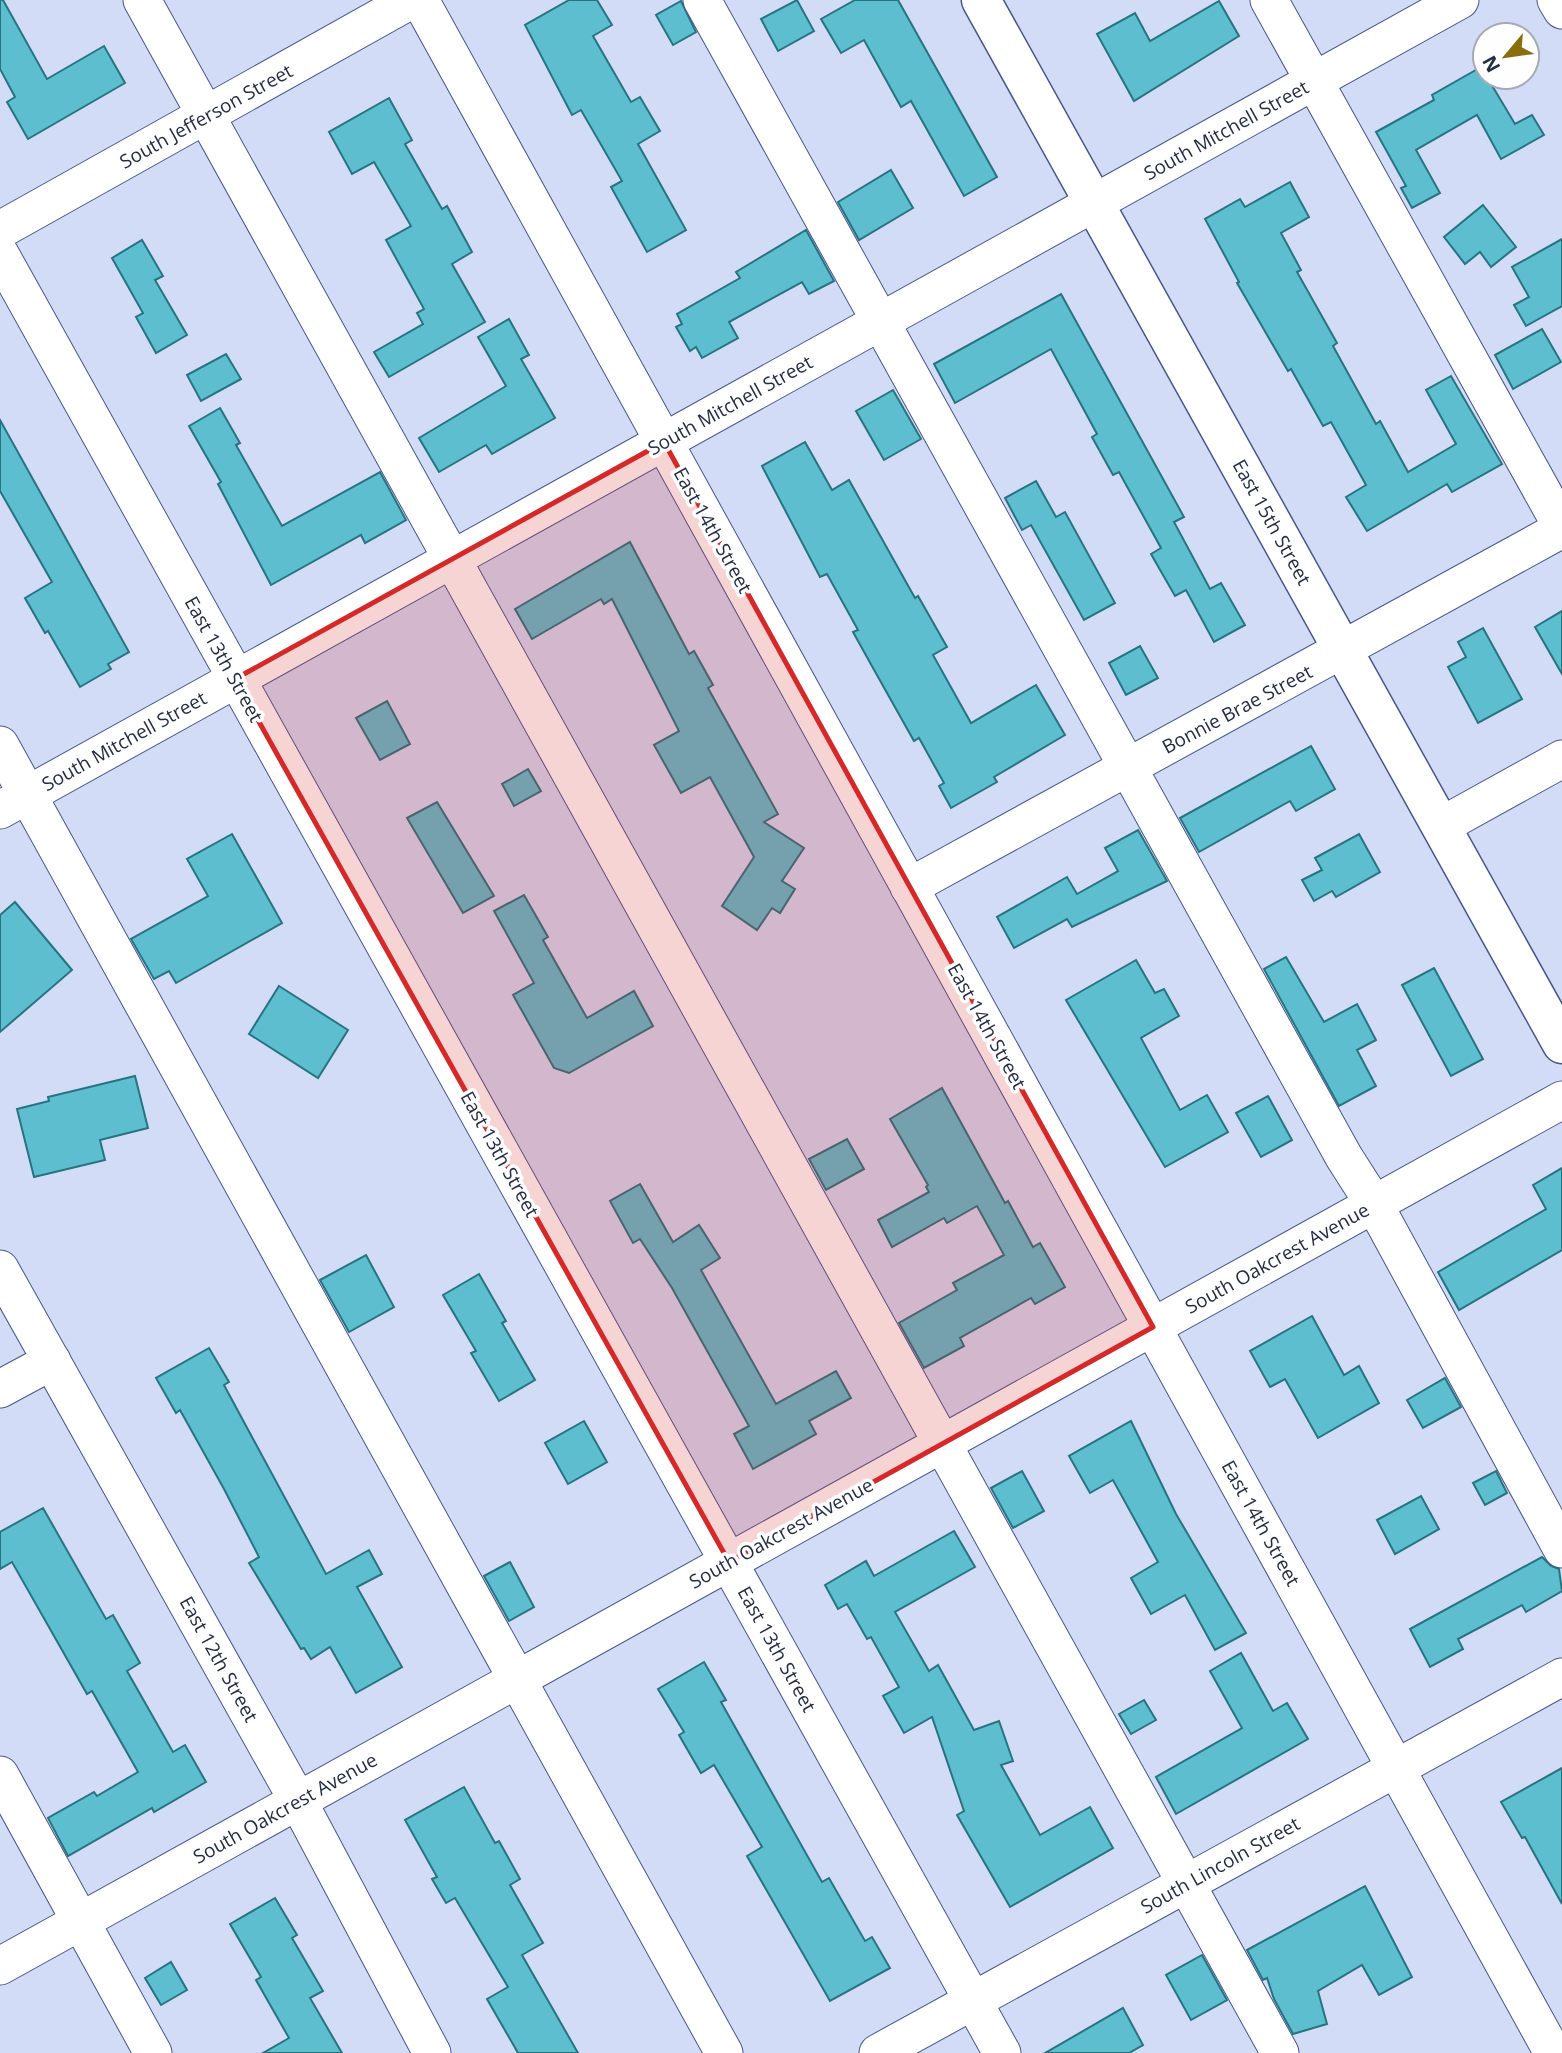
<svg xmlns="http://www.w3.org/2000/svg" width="1562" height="2053" font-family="'Open Sans',sans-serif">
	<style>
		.building { fill: #5dbecf; stroke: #277480; stroke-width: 2 }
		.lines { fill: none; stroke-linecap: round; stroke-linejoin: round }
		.minor-casing { stroke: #46568f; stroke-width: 39 }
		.major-casing { stroke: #46568f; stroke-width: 41 }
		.minor { stroke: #fff; stroke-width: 37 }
		.major { stroke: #fff; stroke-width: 38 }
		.marked { fill: #d62828; fill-opacity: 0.2; stroke: #d62828; stroke-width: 5; stroke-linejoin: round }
		.labels { text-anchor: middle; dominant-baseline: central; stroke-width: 7; stroke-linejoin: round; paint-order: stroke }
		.street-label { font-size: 19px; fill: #242c45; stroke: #fefefe }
	</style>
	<rect width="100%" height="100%" fill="#d3dcf7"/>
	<!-- building -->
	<g class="building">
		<path d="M0 0H3L47 79 104 46 125 83 28 139 7 102 15 97 0 69Z"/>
		<path d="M569 0H597L612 25 593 36 631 102 640 97 660 131 638 144 686 230 647 252 611 187 622 181 581 110 572 115 525 25Z"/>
		<path d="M797 0 814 31 778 51 761 19Z"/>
		<path d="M855 0H898L997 177 964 196 911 101 901 107 864 40 841 53 821 19Z"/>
		<path d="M681 1 696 32 673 45 656 15Z"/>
		<path d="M1219 1 1239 36 1134 101 1097 34 1135 13 1150 41Z"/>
		<path d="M1481 67 1515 124 1532 115 1544 135 1501 159 1477 115 1416 150 1440 193 1412 208 1401 188 1406 186 1376 132 1434 100 1432 95Z"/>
		<path d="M389 98 412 140 405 144 442 209 447 206 472 252 452 264 485 322 389 377 374 352 423 324 417 313 424 309 386 240 411 226 374 162 352 174 329 132Z"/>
		<path d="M891 170 913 208 859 240 838 202Z"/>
		<path d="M1290 182 1309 217 1281 233 1301 270 1297 272 1337 343 1333 346 1376 424 1380 421 1408 472 1456 444 1426 390 1451 376 1502 464 1452 492 1447 484 1367 531 1346 497 1366 485 1331 422 1323 426 1291 369 1288 371 1237 283 1239 282 1205 219 1240 199 1245 207Z"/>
		<path d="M1483 205 1516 247 1491 267 1480 252 1465 264 1444 237Z"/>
		<path d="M806 230 834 281 809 294 802 282 729 322 738 338 702 358 696 347 690 351 676 327 682 324 677 314 740 278 736 272Z"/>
		<path d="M1562 239V306L1526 326 1514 305 1529 297 1512 267Z"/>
		<path d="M142 240 163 276 155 280 187 335 156 353 136 317 143 313 112 258Z"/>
		<path d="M1061 294 1184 517 1174 522 1210 589 1221 583 1245 625 1214 642 1186 590 1175 596 1151 554 1161 548 1119 472 1113 475 1092 437 1097 434 1051 349 955 403 934 364Z"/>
		<path d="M509 319 529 355 521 359 555 418 492 454 486 445 439 472 419 438 506 386 478 337Z"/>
		<path d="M1542 329 1561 362 1513 389 1495 355Z"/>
		<path d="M226 354 241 379 201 401 187 375Z"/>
		<path d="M893 390 921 439 884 460 856 411Z"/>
		<path d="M220 408 240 443 236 445 282 526 380 472 406 520 365 543 361 535 271 585 218 484 221 482 189 426Z"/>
		<path d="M0 420 129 652 108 664 111 669 80 687 48 631 45 633 25 598 52 582 0 491Z"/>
		<path d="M805 442 832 490 849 480 915 598 918 596 947 647 933 655 971 723 1036 685 1065 735 994 777 997 782 951 808 939 786 944 783 919 738 914 741 873 668 853 632 858 630 827 574 820 577 762 466Z"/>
		<path d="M1036 481 1056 517 1065 512 1115 603 1084 620 1031 525 1022 530 1005 498Z"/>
		<path d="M630 542 689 654 694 651 713 685 708 688 778 814 764 822 804 848 782 881 795 889 780 913 772 908 757 930 722 906 754 857 710 777 681 793 654 745 679 731 612 599 604 604 601 599 532 639 515 609Z"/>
		<path d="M1562 611V674L1535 627Z"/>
		<path d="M1483 628 1522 699 1478 723 1448 667 1466 657 1458 642Z"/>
		<path d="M1140 646 1158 678 1126 695 1109 663Z"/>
		<path d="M387 701 410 744 380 760 356 718Z"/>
		<path d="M1311 746 1335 789 1296 811 1290 801 1199 852 1180 818Z"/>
		<path d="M528 769 541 791 514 806 502 784Z"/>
		<path d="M437 802 494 896 463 913 407 818Z"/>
		<path d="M1138 830 1167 881 1072 927 1067 919 1014 948 997 917 1067 877 1077 894 1118 871 1105 848Z"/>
		<path d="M232 834 282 923 176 983 169 971 154 979 131 939 208 896 187 859Z"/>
		<path d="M1359 834 1380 872 1336 897 1332 891 1314 901 1302 880 1322 870 1315 858Z"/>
		<path d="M524 895 548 937 543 940 587 1018 634 991 653 1026 569 1073 554 1068 513 995 534 983 494 911Z"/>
		<path d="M15 902 72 970 0 1032V915Z"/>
		<path d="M1286 957 1324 1022 1357 1004 1376 1040 1357 1050 1376 1086 1339 1106 1264 969Z"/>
		<path d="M1136 960 1155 993 1164 989 1179 1016 1141 1038 1180 1110 1207 1095 1228 1132 1165 1167 1066 1000Z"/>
		<path d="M1434 968 1483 1059 1451 1076 1402 985Z"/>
		<path d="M279 986 348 1030 318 1078 249 1034Z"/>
		<path d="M135 1076 148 1128 100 1140 105 1160 34 1177 17 1109 49 1101 48 1097Z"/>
		<path d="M942 1088 1005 1203 1008 1201 1033 1247 1040 1243 1065 1287 1035 1304 1031 1298 960 1338 964 1346 924 1368 899 1323 957 1290 953 1283 1004 1255 977 1206 947 1223 944 1218 892 1247 878 1220 929 1192 926 1187 928 1185 890 1119Z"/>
		<path d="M1268 1096 1292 1140 1261 1157 1236 1113Z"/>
		<path d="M847 1139 864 1169 826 1190 809 1159Z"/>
		<path d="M1562 1168V1250L1459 1310 1438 1272 1546 1209 1533 1185Z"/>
		<path d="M640 1184 673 1242 699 1225 720 1258 701 1270 776 1404 836 1371 851 1398 809 1421 816 1434 753 1469 734 1434 749 1426 672 1288 640 1239 633 1243 610 1201Z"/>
		<path d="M366 1255 394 1307 349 1332 320 1280Z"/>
		<path d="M479 1274 506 1321 502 1323 535 1380 499 1401 471 1353 476 1351 443 1295Z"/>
		<path d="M1312 1316 1344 1375 1359 1366 1379 1403 1318 1438 1285 1379 1270 1387 1250 1351Z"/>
		<path d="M209 1348 229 1382 224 1385 326 1574 369 1550 382 1574 357 1587 402 1667 356 1693 330 1647 311 1659 304 1648 301 1649 249 1563 259 1557 224 1489 180 1410 176 1413 156 1378Z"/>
		<path d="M1445 1378 1461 1407 1423 1428 1407 1400Z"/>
		<path d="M584 1421 607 1462 568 1484 545 1443Z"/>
		<path d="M1131 1421 1176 1514 1246 1633 1215 1650 1185 1595 1151 1614 1131 1578 1158 1562 1113 1480 1090 1493 1069 1456Z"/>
		<path d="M1022 1471 1044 1511 1013 1528 991 1488Z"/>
		<path d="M1496 1471 1507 1493 1485 1505 1473 1483Z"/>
		<path d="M1421 1496 1439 1529 1395 1554 1377 1520Z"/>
		<path d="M43 1508 106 1619 113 1615 140 1663 127 1671 173 1752 185 1745 206 1782 154 1812 152 1808 68 1856 48 1818 94 1792 97 1796 138 1772 92 1691 87 1694 12 1562 0 1569V1532Z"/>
		<path d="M954 1531 975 1567 895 1612 929 1671 938 1665 974 1730 999 1721 1013 1761 1001 1765 1040 1835 1090 1807 1113 1848 1010 1907 957 1815 964 1811 932 1717 904 1733 883 1696 899 1687 871 1637 867 1639 847 1604 838 1609 825 1585 866 1561 874 1576Z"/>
		<path d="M1542 1557 1551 1566 1559 1569 1562 1591 1526 1612 1522 1605 1458 1639 1463 1649 1430 1667 1410 1629Z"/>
		<path d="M510 1562 534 1607 509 1621 484 1576Z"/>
		<path d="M1241 1653 1273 1711 1287 1703 1308 1739 1176 1814 1156 1777 1242 1728 1210 1671Z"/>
		<path d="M704 1662 726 1700 721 1702 822 1882 829 1878 865 1941 872 1937 890 1968 830 2001 747 1856 762 1847 714 1765 701 1773 679 1735 684 1732 658 1689Z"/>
		<path d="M1144 1700 1156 1720 1131 1734 1119 1714Z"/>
		<path d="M1562 1768V1904L1525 1837 1522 1838 1501 1802Z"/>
		<path d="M464 1787 495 1843 499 1841 520 1879 510 1885 543 1943 522 1955 578 2053H518L487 1999 508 1987 455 1898 446 1903 432 1879 437 1877 405 1820Z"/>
		<path d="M1365 1886 1412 1977 1379 1995 1362 1965 1318 1991 1327 2024 1293 2034 1274 1999 1267 1978 1263 1980 1247 1950Z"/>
		<path d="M275 1898 297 1935 292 1938 323 1991 310 1998 342 2053H263L289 2038 256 1980 261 1977 230 1924Z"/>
		<path d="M1202 1955 1227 2000 1191 2020 1166 1975Z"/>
		<path d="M171 1962 187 1990 161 2005 145 1978Z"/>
		<path d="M1123 2008 1143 2045 1129 2053H1045Z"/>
	</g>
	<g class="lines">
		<!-- minor casing -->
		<g class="minor-casing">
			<g id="minor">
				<path d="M142 0 1280 2053"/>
				<path d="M420 0 1553 2053"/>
				<path d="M702 0 1344 1157 1374 1204 1562 1549"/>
				<path d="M1269 0 1562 527"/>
				<path d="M1556 0 1562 10"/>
				<path d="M0 230 411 0"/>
				<path d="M0 254 1002 2053"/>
				<path d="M0 745 724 2053"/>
				<path d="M0 810 1460 0"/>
				<path d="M1441 826 1562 759"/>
				<path d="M909 887 1562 529"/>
				<path d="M0 1269 298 1801 432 2053"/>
				<path d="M0 1389 52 1361"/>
				<path d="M0 1775 153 2053"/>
				<path d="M0 1966 1562 1100"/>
				<path d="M878 2053 1562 1677"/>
			</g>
		</g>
		<!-- major casing -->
		<g class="major-casing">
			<path id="major" d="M981 0 1562 1044"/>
		</g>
		<!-- minor -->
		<use href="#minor" class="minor"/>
		<!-- major -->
		<use href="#major" class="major"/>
	</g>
	<!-- marked area -->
	<path class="marked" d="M664 442 1153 1327 729 1562 235 679Z"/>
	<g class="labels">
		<!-- street labels -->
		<g class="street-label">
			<text transform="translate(206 116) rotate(-29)">South Jefferson Street</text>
			<text transform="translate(1226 130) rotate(-29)">South Mitchell Street</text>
			<text transform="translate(730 405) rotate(-29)">South Mitchell Street</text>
			<text transform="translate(1272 522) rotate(61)">East 15th Street</text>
			<text transform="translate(713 530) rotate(61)">East 14th Street</text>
			<text transform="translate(224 659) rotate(61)">East 13th Street</text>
			<text transform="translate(1237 709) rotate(-28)">Bonnie Brae Street</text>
			<text transform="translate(124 741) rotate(-29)">South Mitchell Street</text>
			<text transform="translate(987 1026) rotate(61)">East 14th Street</text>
			<text transform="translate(500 1154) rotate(61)">East 13th Street</text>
			<text transform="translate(1277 1258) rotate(-29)">South Oakcrest Avenue</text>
			<text transform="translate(1261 1523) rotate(61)">East 14th Street</text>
			<text transform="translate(781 1533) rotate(-29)">South Oakcrest Avenue</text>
			<text transform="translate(777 1649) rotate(61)">East 13th Street</text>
			<text transform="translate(219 1659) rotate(61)">East 12th Street</text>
			<text transform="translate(285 1808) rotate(-29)">South Oakcrest Avenue</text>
			<text transform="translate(1220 1865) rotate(-29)">South Lincoln Street</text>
		</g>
	</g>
	<!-- north arrow -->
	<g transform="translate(1506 56) rotate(241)"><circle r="33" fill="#fefefe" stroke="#a7aab4" stroke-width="2"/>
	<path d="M0-5L12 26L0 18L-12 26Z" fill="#8a6e0e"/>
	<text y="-10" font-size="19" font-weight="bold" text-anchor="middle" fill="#242c45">N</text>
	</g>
</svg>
